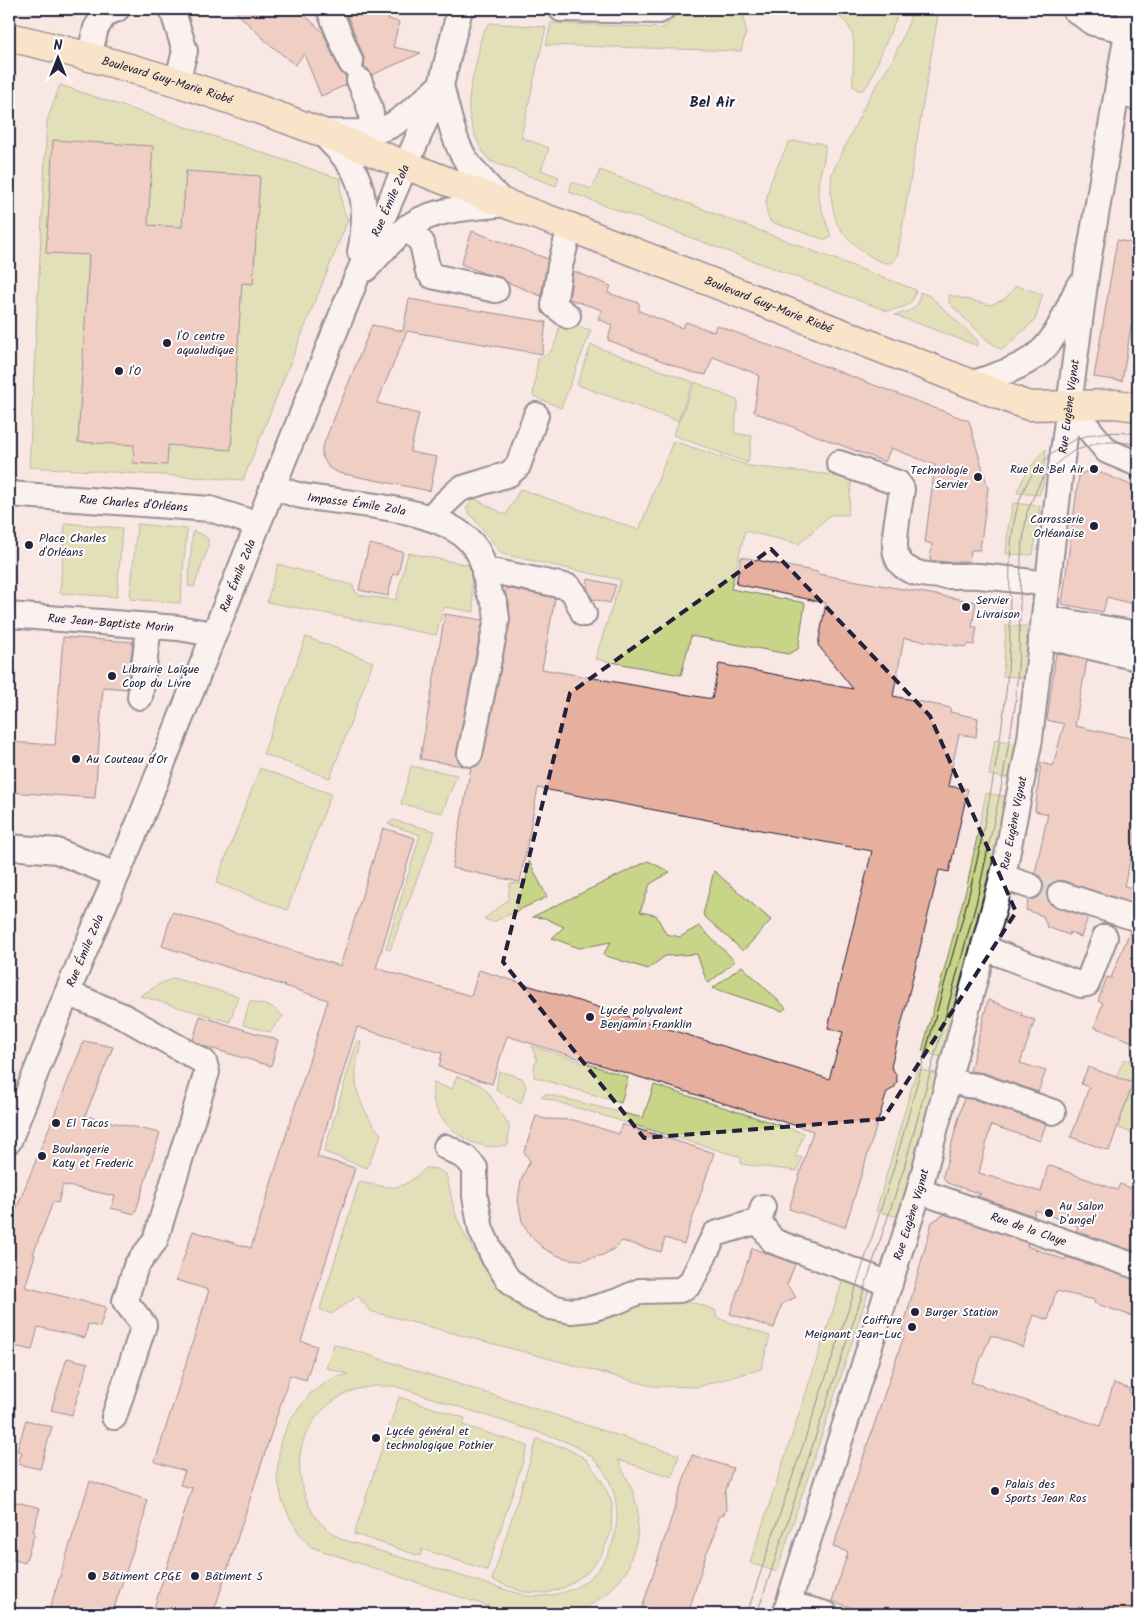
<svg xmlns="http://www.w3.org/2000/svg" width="1147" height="1623" font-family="Kalam,sans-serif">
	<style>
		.green { fill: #c8d588; stroke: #757c62; fill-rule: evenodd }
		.building { fill: #e7af9e; stroke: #22223b }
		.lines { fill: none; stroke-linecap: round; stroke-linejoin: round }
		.minor-tunnel { stroke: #cdc0c1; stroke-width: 24; stroke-dasharray: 24 12; stroke-linecap: butt }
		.minor-casing { stroke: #22223b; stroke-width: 28 }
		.major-casing { stroke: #22223b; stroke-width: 31 }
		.minor { stroke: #fff; stroke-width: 24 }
		.major { stroke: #faddab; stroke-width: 28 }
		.tram { stroke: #22223b; stroke-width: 1 }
		.marked { fill: none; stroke: #22223b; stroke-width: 4; stroke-dasharray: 10 6; stroke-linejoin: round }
		.poi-dot { fill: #22223b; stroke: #fff; stroke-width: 2 }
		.labels { text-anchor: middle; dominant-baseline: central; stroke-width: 4; stroke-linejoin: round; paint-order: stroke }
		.street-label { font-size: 12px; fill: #22223b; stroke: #fff }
		.poi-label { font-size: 12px; fill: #22223b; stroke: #fff; text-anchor: start }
		.quarter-label { font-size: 15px; font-weight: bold; fill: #22223b; stroke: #fff }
	</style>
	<rect width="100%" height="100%" fill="#f8e7e2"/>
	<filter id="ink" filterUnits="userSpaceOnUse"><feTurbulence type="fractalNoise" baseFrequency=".02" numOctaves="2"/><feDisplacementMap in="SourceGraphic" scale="10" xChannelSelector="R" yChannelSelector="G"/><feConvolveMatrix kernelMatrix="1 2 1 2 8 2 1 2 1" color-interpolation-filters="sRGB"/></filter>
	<g filter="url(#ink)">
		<!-- green -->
		<g class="green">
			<path d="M680 9H743L746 32 741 51 546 45 551 23 663 28 679 13Z"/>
			<path d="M821 9H900L869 83 863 90H858L853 86C851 50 866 22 821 9Z"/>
			<path d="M912 9H939L898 253 896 259C895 260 890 263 889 263 874 264 842 236 837 223 831 207 830 190 832 173L867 101 894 57 909 22Z"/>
			<path d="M490 23 546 27 521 137 549 148 541 170 559 177 556 186 490 161C477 147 467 119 469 100 470 85 475 70 478 55 480 44 481 30 490 23Z"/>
			<path d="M60 85 341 179C340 193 341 208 348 220L243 480 29 467 47 121Z"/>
			<path d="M795 141 820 143 825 146C826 160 819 173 818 186 818 205 826 219 831 237L827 239H823L771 222C756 201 780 162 789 142Z"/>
			<path d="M600 170 916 290C912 308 903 307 887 311L569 192 572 182 592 189Z"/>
			<path d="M1016 286 1043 294 1035 320 1002 350 988 341 949 303V295L990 305 1005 299Z"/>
			<path d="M920 292 930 296 978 341V346L895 315C910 311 919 310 920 292Z"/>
			<path d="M560 322 591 330 561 408 533 396 538 358C556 354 557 337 560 322Z"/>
			<path d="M591 345 693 382 678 421 577 385Z"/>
			<path d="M695 382 738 401 734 433 752 436 748 463 673 435Z"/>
			<path d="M673 441 749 466 852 477 848 515H830L799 544 745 531 731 589 805 603 798 649 788 654 691 636 681 675 595 659 621 580 502 554 466 509 473 498 506 515 520 489 639 530Z"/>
			<path d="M1046 449 1043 485 1039 495 1017 493C1023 476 1033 462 1046 449Z"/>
			<path d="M1013 503 1040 506 1033 555 1006 554 1008 528Z"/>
			<path d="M65 523 122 528 117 597 60 593Z"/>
			<path d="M137 524 187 529 180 603 130 599Z"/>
			<path d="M193 531 203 535 208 539V548L194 587 188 586Z"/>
			<path d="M408 553 470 565 474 612 444 607 436 635 267 602 278 564 352 585 358 595 396 600Z"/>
			<path d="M1006 626H1027L1026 678 1003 676Z"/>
			<path d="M306 637 373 662 330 778 263 754Z"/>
			<path d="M995 739 1017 744 1011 779 989 775Z"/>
			<path d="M411 766 457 775 442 813 401 804Z"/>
			<path d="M260 768 331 794 287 910 216 883Z"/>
			<path d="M986 793 1008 797 987 892 944 1055 940 1057 922 1051 967 886Z"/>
			<path d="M393 820 435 831 390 950 386 948 420 835 388 824Z"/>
			<path d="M529 861 547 897 493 922 484 919 508 900 510 883 525 884Z"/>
			<path d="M648 861 670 872 650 884 640 912 656 915 666 934 680 937 699 926 735 961 709 983 706 980 697 954 665 956 648 969 603 955 611 942 579 948 552 938 564 927 545 918 532 917Z"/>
			<path d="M714 871 771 920 743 951 703 915Z"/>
			<path d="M742 966 786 1008 782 1011 713 988Z"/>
			<path d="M173 978 238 996 230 1022 140 996 156 986Z"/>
			<path d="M250 1001 272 1007 283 1016 270 1032 243 1025Z"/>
			<path d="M357 1041 361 1042C359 1054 355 1066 356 1078 356 1099 368 1118 381 1135L367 1168 324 1152Z"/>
			<path d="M532 1046 628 1077 621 1103 534 1077V1066L537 1061Z"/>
			<path d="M1124 1059 1138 1064V1136L1117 1127 1133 1083 1116 1077Z"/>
			<path d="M917 1069 935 1073 937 1078 899 1217 876 1211Z"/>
			<path d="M499 1071 522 1078 526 1086 521 1104 496 1089Z"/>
			<path d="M457 1076 479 1084 487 1091 509 1125 508 1145C499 1146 489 1148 481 1145 460 1140 437 1120 433 1098 432 1093 433 1088 433 1083L452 1089Z"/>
			<path d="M654 1085 804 1133 795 1157H802L797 1171 741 1164V1157L541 1097 546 1094 643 1118Z"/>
			<path d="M426 1168 437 1169 446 1174C450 1188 452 1205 457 1218 468 1246 501 1298 527 1311 541 1318 568 1323 583 1322 608 1320 628 1306 652 1301 674 1297 695 1302 715 1310L717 1318 770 1336 761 1369 697 1387 652 1386 370 1311 358 1296 331 1314 320 1309 359 1182C395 1188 397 1194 426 1168Z"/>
			<path d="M844 1277 870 1287 777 1572 750 1563Z"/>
			<path d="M334 1344 679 1455 672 1477 618 1460 633 1491 638 1511 637 1539 627 1571 609 1592 592 1604 569 1614H511L311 1547 299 1533 289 1516 282 1500 277 1475 280 1443 291 1418 311 1393 332 1379 348 1374 326 1368ZM376 1386H395C436 1399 477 1413 518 1426 540 1433 566 1439 585 1452 620 1476 626 1526 604 1561 586 1589 559 1598 526 1596L344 1540C337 1536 330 1532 325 1527 314 1518 308 1505 304 1492 289 1447 312 1407 354 1390 361 1388 369 1387 376 1386Z"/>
			<path d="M399 1397 465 1418 463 1425 528 1446 487 1570 422 1549 420 1556 354 1534Z"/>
			<path d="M537 1439 566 1448 586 1459 602 1481 612 1503 611 1532 601 1556 587 1573 565 1587 547 1593 524 1592 492 1580Z"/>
		</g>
		<!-- building -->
		<g class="building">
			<path d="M233 9H298L323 32 338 68 342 74 346 76V85L321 96 304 54 295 65 267 42Z"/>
			<path d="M345 9H391L388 19 399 22 393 47 421 53 372 75 368 69 364 67V58Z"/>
			<path d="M53 140 153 146 148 225 182 227 186 171 260 176 253 284 242 283 231 450 168 445 167 465 133 463 134 445 78 442 89 255 46 253Z"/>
			<path d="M472 231 548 259 541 296 507 282 499 277 486 274 461 264Z"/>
			<path d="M1117 240 1138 244V328L1131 327 1122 381 1094 377Z"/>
			<path d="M573 271 611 286 608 293 639 303V311L682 328 686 322 714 332 716 325 969 421 988 488 980 550H971L969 562H946L930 560 932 544 925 542 935 465 891 448 885 462 754 412 759 375 713 357 706 375 691 372 608 340 612 325 598 319 602 310 569 299Z"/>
			<path d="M409 299 546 322 542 354 407 331 377 403 419 414 410 452 437 457 430 491 339 473 329 468 322 456V448L372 325 403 331Z"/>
			<path d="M1092 469 1138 488V586L1133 604 1107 597 1103 612 1062 604 1079 475Z"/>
			<path d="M369 544 403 552 398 574H393L388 596 359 590Z"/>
			<path d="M741 557 818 572V574L976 602 972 627H977L974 645 969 644 966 647 904 638 893 696 951 708 950 712 978 718 976 737 959 734 948 786 968 789 949 872 939 870 891 1067 896 1074 897 1082 894 1088 887 1092 845 1227 789 1209 813 1131 507 1036 492 1084 439 1067 442 1053 357 1027 317 1157 355 1168 301 1341 317 1346 306 1380 290 1375 213 1614H152L192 1488 180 1485 185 1471 155 1462 209 1290 176 1280 193 1231 251 1248 328 1000 162 946 172 912 340 966 383 828 415 838 376 968 471 996 479 970 829 1079 843 1032 828 1028 872 851 538 788 520 882 452 868 471 767 480 763 483 757 510 622 509 602 505 593 506 588 555 598 542 669 712 699 719 664 853 689 818 645 826 603 736 584Z"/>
			<path d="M588 579 616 585 610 603 592 599 587 587Z"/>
			<path d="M445 614 483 620 457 751V759L463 766 420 759Z"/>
			<path d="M63 637 133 642 127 689 103 687 95 798 9 792V742L55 745Z"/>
			<path d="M1056 653 1087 660 1075 726 1138 740V838L1136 850 1133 849 1124 886 1138 889V905L1064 881H1058L1051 884 1047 889V896L1050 904 1056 907 1088 917 1081 937 1070 932 1069 935 1047 927 1043 916 1026 910 1029 899 1039 897 1043 890V883L1041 877 1035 873 1048 814 1035 811 1041 763 1053 766 1064 724 1047 720Z"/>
			<path d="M1130 931 1138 932V1044L1094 1027 1103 1003 1098 1001 1107 977 1111 978Z"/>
			<path d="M988 1000 1022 1013 1021 1015 1035 1020 1020 1063 1046 1071 1038 1092 984 1073 970 1071Z"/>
			<path d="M200 1016 278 1040 271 1066 203 1046 193 1040Z"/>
			<path d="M84 1041 113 1047 85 1116 160 1133 135 1214 111 1208 115 1196 63 1185 58 1203 53 1202 33 1254 35 1255 25 1287 106 1307 100 1327 88 1324 85 1338 38 1327 32 1350 9 1345V1227Z"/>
			<path d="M1088 1067 1133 1083 1109 1151 1071 1137 1089 1087 1081 1084Z"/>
			<path d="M964 1098 976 1100 1046 1124 1040 1141 991 1125 979 1173 1041 1192 1048 1165 1117 1190 1120 1184 1138 1191 1129 1214 1138 1217V1253L1076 1231 1078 1226 1035 1210 1034 1216 977 1196 981 1194 947 1183 943 1176Z"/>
			<path d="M536 1116 545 1119 574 1120 619 1134 622 1124 714 1153 684 1244 665 1238 661 1252 622 1241 615 1248 603 1255 582 1260 568 1259 556 1255 543 1248 531 1237 522 1221 518 1200 521 1180 530 1161 524 1152Z"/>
			<path d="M945 1214 1028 1243 1027 1246 1065 1260 1066 1257 1138 1280V1318L1094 1303 1095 1300 1056 1291 1048 1320 1034 1315 1023 1347 991 1335 971 1382 1100 1426 1114 1383 1130 1389 1129 1392 1138 1395V1614H870L832 1601 848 1552 833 1547 905 1333 902 1332 932 1222Z"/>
			<path d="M752 1248 795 1264 787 1285 796 1297 782 1304 774 1328 730 1314Z"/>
			<path d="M67 1358 88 1363 72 1415 51 1410Z"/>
			<path d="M26 1420 52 1427 40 1469 18 1464 22 1452 17 1451Z"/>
			<path d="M692 1455 733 1468 725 1493 726 1509 724 1514 718 1517 715 1534 706 1554 688 1614H640Z"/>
			<path d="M90 1481 147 1500 144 1517 112 1614H48Z"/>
			<path d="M9 1500 40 1508 33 1531 35 1532 25 1563 9 1558Z"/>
		</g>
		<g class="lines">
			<!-- minor-tunnel -->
			<path class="minor-tunnel" d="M1030 886 1060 894"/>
			<!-- minor casing -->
			<g class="minor-casing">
				<g id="minor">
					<path d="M172 9 185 51 177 82"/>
					<path d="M329 9 351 63"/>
					<path d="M561 9 659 11 662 9"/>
					<path d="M1074 9 1093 23 1126 30"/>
					<path d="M89 57 96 28 105 14 117 9"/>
					<path d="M359 80C369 104 377 118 367 143"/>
					<path d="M1117 93 1138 98"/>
					<path d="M326 132C345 132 367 134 385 128 401 123 428 96 441 85 448 111 453 144 470 166 481 179 493 192 504 204"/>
					<path d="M322 133C333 145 346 156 354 171 367 195 365 227 360 252"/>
					<path d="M407 227 422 243 428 271 432 276 496 290"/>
					<path d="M366 269C379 255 392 239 407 228 431 208 474 208 504 204"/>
					<path d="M568 316 554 305 560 266 570 227"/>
					<path d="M971 384C993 376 1020 369 1038 354 1058 338 1067 309 1078 287"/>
					<path d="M1069 405 1107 451 1138 464"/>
					<path d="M839 463 898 483 902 489C900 506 892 538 896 554 903 584 958 574 979 576 1002 578 1025 581 1047 584"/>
					<path id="s1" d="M273 486C282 490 292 494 302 496 350 505 448 505 477 550 484 561 485 577 488 590 490 595 493 599 495 604 496 609 496 614 497 619L470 754"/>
					<path id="s2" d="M9 494 210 509 257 524"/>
					<path d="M429 518 460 489 509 474 518 466 536 415"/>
					<path d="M484 573 497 572 569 587 574 593 584 614"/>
					<path id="s3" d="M9 615 178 628 214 634"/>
					<path d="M1044 618 1138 634"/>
					<path d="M1041 638 1057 639 1138 658"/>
					<path d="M140 697 149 626"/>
					<path d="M9 847 57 851 116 875"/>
					<path d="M1003 877 1030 886"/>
					<path d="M1060 894 1138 919"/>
					<path d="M984 948 1081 985 1087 984 1105 937"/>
					<path d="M67 993 123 1016 204 1062 207 1072 155 1241 136 1266 125 1301 144 1325 114 1417"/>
					<path d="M949 1080 967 1085 979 1086 1053 1112"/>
					<path id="s4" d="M9 1141 67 993 138 825 356 279 441 85 460 9"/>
					<path d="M446 1147 466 1158 475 1168V1196L481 1230 494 1258 508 1279 529 1297 551 1307 571 1311 591 1309 618 1301 640 1291 680 1290 690 1284 715 1234 759 1221"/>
					<path id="s5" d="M919 1191 1138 1267"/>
					<path d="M763 1207 759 1221 773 1241 890 1284"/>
					<path d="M789 1604 826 1614"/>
					<path id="s6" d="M785 1614 919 1191 1005 866 1030 739 1062 459 1087 268 1131 9"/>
				</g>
			</g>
			<!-- major casing -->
			<g class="major-casing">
				<g id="major">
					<path id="s7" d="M9 37C115 61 221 94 323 133 405 164 486 198 570 227L1023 404 1030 406 1115 404 1138 407"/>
				</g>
			</g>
			<!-- minor -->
			<use href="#minor" class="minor"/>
			<!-- major -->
			<use href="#major" class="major"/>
			<!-- tram -->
			<g class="tram">
				<path d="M747 1614C795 1465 848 1317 894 1167 908 1119 920 1070 934 1022 949 965 967 909 979 851 992 787 1005 723 1009 657 1013 606 1002 537 1024 489 1030 475 1041 464 1052 454 1079 432 1106 430 1138 434"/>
				<path d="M757 1614 904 1168 976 904 1001 788 1015 707 1019 654 1021 555 1027 512 1041 480 1062 459 1074 451 1100 442H1118L1138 444"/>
			</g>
		</g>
	</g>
	<!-- marked area -->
	<path d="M0 0H1147V1623H0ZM771 549 930 716 1016 912 883 1119 644 1138 503 962 570 693Z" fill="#f8e7e2" fill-opacity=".55" fill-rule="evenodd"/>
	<path class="marked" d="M771 549 930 716 1016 912 883 1119 644 1138 503 962 570 693Z"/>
	<!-- markers -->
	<g class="poi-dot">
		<circle cx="167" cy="343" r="5"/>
		<circle cx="119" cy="371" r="5"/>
		<circle cx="1094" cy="469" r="5"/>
		<circle cx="978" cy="477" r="5"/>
		<circle cx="1094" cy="526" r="5"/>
		<circle cx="29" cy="545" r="5"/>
		<circle cx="966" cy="607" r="5"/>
		<circle cx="112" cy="676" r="5"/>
		<circle cx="76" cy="759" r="5"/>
		<circle cx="590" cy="1017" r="5"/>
		<circle cx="56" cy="1123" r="5"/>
		<circle cx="42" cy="1156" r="5"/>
		<circle cx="1049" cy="1213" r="5"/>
		<circle cx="915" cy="1312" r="5"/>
		<circle cx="912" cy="1327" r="5"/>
		<circle cx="376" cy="1438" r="5"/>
		<circle cx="995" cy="1491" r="5"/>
		<circle cx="92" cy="1576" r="5"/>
		<circle cx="195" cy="1576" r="5"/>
	</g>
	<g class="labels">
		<!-- street labels -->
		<g class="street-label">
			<text stroke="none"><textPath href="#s7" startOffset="164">Boulevard Guy-Marie Riobé</textPath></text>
			<text stroke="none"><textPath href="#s4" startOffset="1015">Rue Émile Zola</textPath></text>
			<text stroke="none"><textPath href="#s7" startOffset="806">Boulevard Guy-Marie Riobé</textPath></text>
			<text stroke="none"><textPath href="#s6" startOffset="1244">Rue Eugène Vignat</textPath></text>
			<text stroke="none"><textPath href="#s2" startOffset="125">Rue Charles d'Orléans</textPath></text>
			<text stroke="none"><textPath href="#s1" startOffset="86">Impasse Émile Zola</textPath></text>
			<text stroke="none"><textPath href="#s4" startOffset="610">Rue Émile Zola</textPath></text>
			<text stroke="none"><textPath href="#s3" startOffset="102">Rue Jean-Baptiste Morin</textPath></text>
			<text stroke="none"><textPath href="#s6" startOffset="824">Rue Eugène Vignat</textPath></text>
			<text stroke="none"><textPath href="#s4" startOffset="205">Rue Émile Zola</textPath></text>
			<text stroke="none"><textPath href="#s6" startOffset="419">Rue Eugène Vignat</textPath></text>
			<text stroke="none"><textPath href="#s5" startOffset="116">Rue de la Claye</textPath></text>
		</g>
		<!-- poi labels -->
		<g class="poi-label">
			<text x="177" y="336">l'O centre<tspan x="177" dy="14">aqualudique</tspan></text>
			<text x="129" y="371">l'O</text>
			<text x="1084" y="469" text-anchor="end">Rue de Bel Air</text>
			<text x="968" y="470" text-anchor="end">Technologie<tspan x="968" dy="14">Servier</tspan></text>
			<text x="1084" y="519" text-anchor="end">Carrosserie<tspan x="1084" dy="14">Orléanaise</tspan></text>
			<text x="39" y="538">Place Charles<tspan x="39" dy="14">d'Orléans</tspan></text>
			<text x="976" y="600">Servier<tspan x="976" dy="14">Livraison</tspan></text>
			<text x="122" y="669">Librairie Laïque<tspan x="122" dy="14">Coop du Livre</tspan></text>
			<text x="86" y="759">Au Couteau d'Or</text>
			<text x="600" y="1010">Lycée polyvalent<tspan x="600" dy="14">Benjamin Franklin</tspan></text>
			<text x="66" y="1123">El Tacos</text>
			<text x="52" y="1149">Boulangerie<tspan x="52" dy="14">Katy et Frederic</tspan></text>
			<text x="1059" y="1206">Au Salon<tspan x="1059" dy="14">D'angel'</tspan></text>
			<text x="925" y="1312">Burger Station</text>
			<text x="902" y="1320" text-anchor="end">Coiffure<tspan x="902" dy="14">Meignant Jean-Luc</tspan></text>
			<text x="386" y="1431">Lycée général et<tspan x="386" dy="14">technologique Pothier</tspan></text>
			<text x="1005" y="1484">Palais des<tspan x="1005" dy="14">Sports Jean Ros</tspan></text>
			<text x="102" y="1576">Bâtiment CPGE</text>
			<text x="205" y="1576">Bâtiment S</text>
		</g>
		<!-- quarter labels -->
		<g class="quarter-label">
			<text x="712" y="103">Bel Air</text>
		</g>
	</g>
	<!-- margin -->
	<rect width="1147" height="1623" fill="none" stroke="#fff" stroke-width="30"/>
	<rect x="15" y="15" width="1117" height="1593" fill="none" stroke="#22223b" stroke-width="2" filter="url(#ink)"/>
	<!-- north arrow -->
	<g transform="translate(58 58)" stroke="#ffffff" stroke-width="4" paint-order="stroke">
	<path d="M0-4L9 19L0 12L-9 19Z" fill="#22223b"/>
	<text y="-8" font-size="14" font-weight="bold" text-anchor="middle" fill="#22223b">N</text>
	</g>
</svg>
